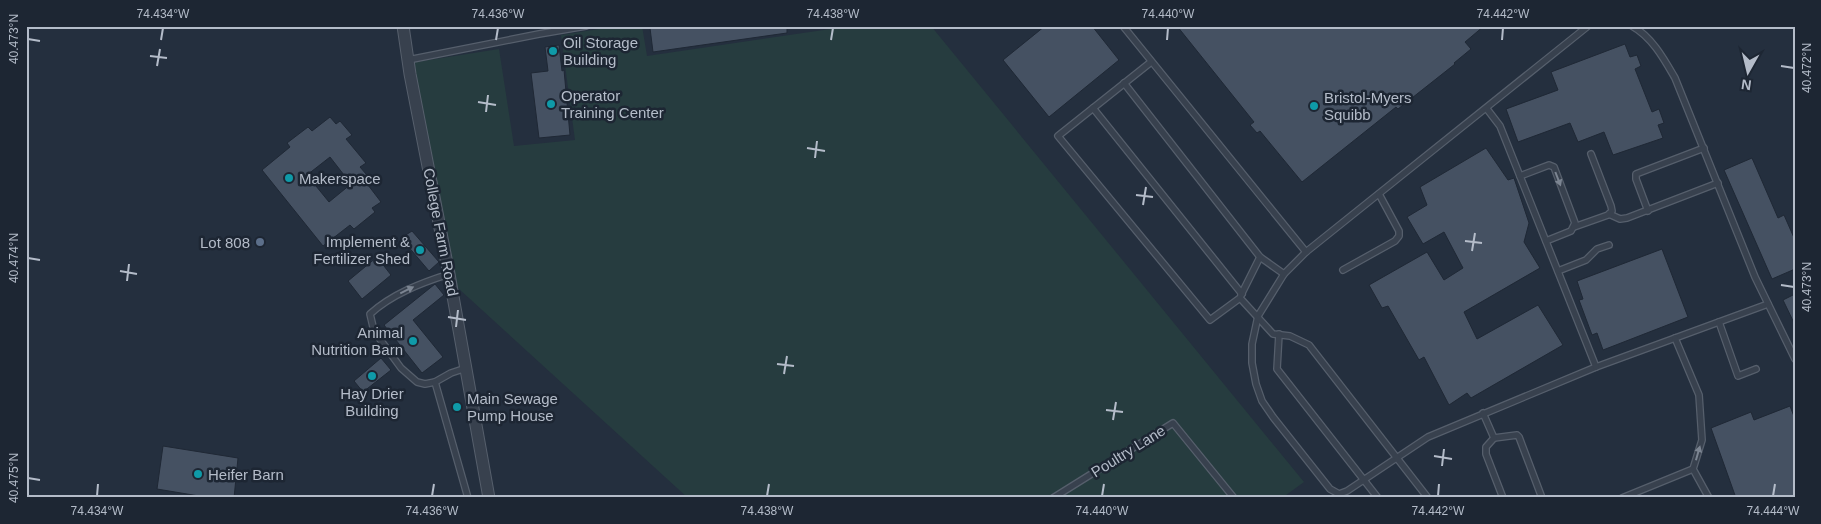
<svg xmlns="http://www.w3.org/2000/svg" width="1821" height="524" font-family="Helvetica,sans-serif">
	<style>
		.green { fill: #263c3f }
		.building { fill: #455162; stroke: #1f2835; fill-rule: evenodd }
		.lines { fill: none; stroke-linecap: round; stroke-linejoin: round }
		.service-casing { stroke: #565f6c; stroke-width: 8 }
		.minor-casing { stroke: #565f6c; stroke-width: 13 }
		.service { stroke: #38414e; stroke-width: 5.5 }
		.minor { stroke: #38414e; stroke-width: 11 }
		.oneway { fill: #7c8592 }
		.ticks { fill: none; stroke: #b4bcc9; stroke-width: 2 }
		.culture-dot { fill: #0f9aa8; stroke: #1d2633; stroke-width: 2 }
		.service-dot { fill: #5c6f8a; stroke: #1d2633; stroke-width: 2 }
		.labels { text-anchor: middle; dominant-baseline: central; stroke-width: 5; stroke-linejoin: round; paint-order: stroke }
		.poi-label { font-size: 15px; fill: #b4bcc9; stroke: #1d2633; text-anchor: start }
		.street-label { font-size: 15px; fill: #b4bcc9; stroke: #1d2633 }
		.neatline { fill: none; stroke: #b4bcc9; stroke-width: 2 }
		.ticks-label { font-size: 12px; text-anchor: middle; fill: #b4bcc9 }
	</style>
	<rect width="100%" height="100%" fill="#242f3e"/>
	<!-- green -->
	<path class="green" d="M618 26H642L647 56 851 26H931L1304 482 1282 498H688L447 278 404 64 499 49 514 146 575 140 561 35Z"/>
	<!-- building -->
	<g class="building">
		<path d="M663 26H787V33L653 52 650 28Z"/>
		<path d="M1045 26H1092L1119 60 1049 117 1003 60Z"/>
		<path d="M1177 26H1484L1465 42 1471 49 1454 63 1455 64 1398 109 1396 107 1302 182 1260 131 1257 133 1250 125 1254 122Z"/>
		<path d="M1625 44 1630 57 1637 55 1641 66 1635 69 1652 112 1659 109 1664 123 1658 125 1663 138 1613 155 1604 132 1578 142 1570 123 1518 142 1506 109 1558 90 1551 72Z"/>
		<path d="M559 45 562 71 564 70 570 135 539 138 531 73 548 71 545 47Z"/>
		<path d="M330 117 336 124 340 121 352 135 346 139 366 163 360 167 372 181 368 185 381 202 372 208 375 212 354 229 350 225 323 246 262 170 290 147 287 143 308 127 312 131ZM330 157 351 184 329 202 307 175Z"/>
		<path d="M1486 148 1508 180 1514 178 1529 223 1524 242 1540 268 1464 312 1477 339 1538 305 1563 345 1471 398 1467 393 1449 405 1424 357 1419 360 1388 306 1382 308 1369 285 1427 252 1444 280 1463 268 1444 232 1423 244 1407 217 1427 205 1420 187Z"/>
		<path d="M1752 158 1778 218 1784 215 1795 240V269L1772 279 1724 170Z"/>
		<path d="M412 231 439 262 429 271 401 238Z"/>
		<path d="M1662 249 1688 317 1603 350 1597 333 1592 335 1579 300 1583 299 1577 281Z"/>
		<path d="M377 257 391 275 362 299 348 281Z"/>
		<path d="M435 284 444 295 413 320 443 357 422 373 384 325Z"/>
		<path d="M1795 294V325L1783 300Z"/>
		<path d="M381 358 391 370 363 392 354 381Z"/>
		<path d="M1790 406 1795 419V498H1736L1711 428 1751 412 1754 420Z"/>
		<path d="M163 446 238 458 234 498H211L157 489Z"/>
	</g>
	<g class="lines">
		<!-- service casing -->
		<g class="service-casing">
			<g id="service">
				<path d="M1123 26 1306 252"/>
				<path d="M1588 26 1306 252 1284 274 1258 316 1252 344V363L1256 384 1262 401 1273 417 1330 489 1339 494 1347 491 1428 437 1596 367 1768 304"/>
				<path d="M1632 26C1652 37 1664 59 1675 78L1755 277 1795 359"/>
				<path d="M408 60 539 34 586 26"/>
				<path d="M1151 62 1058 136 1210 320 1240 298 1273 334 1290 336 1309 345 1428 498"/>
				<path d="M1124 83 1260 257 1284 274"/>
				<path d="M1093 108 1242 294"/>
				<path d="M1487 109 1500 126 1596 367"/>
				<path d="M1520 176 1549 165 1554 167 1575 223 1571 231 1546 241"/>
				<path d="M1648 211 1636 179V174L1704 148"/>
				<path d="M1609 214 1620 219 1627 218 1718 183"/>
				<path d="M1574 227 1608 215 1612 211 1611 206 1591 154"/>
				<path d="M1343 270 1395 241 1399 236V231L1379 194"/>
				<path d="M1558 271 1586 260 1597 249 1609 245"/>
				<path d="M449 274C421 283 392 294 370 314L374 331 401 368 417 382 425 384 435 382 451 373 466 368"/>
				<path d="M1241 295 1260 257"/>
				<path d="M1719 322 1738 376 1756 369"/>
				<path d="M1279 334 1277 369 1378 498"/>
				<path d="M1675 338 1699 395 1702 440 1693 469 1709 498"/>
				<path d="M435 382 468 498"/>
				<path d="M1483 413 1494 438 1517 435 1519 437 1542 498"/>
				<path d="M1494 438 1486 447V454L1503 498"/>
				<path d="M1053 498 1173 423 1234 498"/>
				<path d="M1622 498 1693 469"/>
			</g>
		</g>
		<!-- minor casing -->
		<g class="minor-casing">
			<path id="minor" d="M403 26 410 74 449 274 489 498"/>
		</g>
		<!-- service -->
		<use href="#service" class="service"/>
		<!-- minor -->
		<use href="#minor" class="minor"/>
	</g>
	<!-- one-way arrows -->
	<defs><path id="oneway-solid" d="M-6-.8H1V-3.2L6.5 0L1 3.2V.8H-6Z" transform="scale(1.25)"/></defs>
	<g class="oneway">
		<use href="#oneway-solid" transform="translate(1558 179) rotate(69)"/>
		<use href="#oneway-solid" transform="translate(407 290) rotate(-26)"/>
		<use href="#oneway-solid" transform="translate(1698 453) rotate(-74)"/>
	</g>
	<!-- ticks -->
	<path class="ticks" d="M28 39 40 41M161 40 163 28M496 40 498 28M831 40 833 28M1167 40 1168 28M1502 40 1503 28M150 56 167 58M157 66 160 49M1781 66 1794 68M478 102 496 105M486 112 488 95M807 148 825 151M815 158 817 141M1136 195 1153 197M1143 205 1146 187M1465 241 1482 243M1472 251 1475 233M28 258 40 260M120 271 137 274M127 281 129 264M1781 285 1794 287M448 317 466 320M456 327 458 310M777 364 794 366M784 374 787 356M1106 410 1123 412M1113 420 1116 402M1434 456 1452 459M1442 466 1444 449M28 478 40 480M97 496 98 484M432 496 434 484M767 496 769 484M1102 496 1104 484M1438 496 1439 484M1773 496 1775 484"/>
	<!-- markers -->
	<g class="culture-dot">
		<circle cx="553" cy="51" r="5"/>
		<circle cx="551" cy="104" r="5"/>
		<circle cx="1314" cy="106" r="5"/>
		<circle cx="289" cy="178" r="5"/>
		<circle cx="420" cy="250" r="5"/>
		<circle cx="413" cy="341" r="5"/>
		<circle cx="372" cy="376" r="5"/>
		<circle cx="457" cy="407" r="5"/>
		<circle cx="198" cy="474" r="5"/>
	</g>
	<circle class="service-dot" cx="260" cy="242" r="5"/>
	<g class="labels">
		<!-- poi labels -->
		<g class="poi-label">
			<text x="563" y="42">Oil Storage<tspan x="563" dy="17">Building</tspan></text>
			<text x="561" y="95">Operator<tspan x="561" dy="17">Training Center</tspan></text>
			<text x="1324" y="97">Bristol-Myers<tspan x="1324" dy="17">Squibb</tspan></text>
			<text x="299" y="178">Makerspace</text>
			<text x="410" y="241" text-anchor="end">Implement &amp;<tspan x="410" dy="17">Fertilizer Shed</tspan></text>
			<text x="250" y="242" text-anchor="end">Lot 808</text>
			<text x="403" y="332" text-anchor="end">Animal<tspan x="403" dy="17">Nutrition Barn</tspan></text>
			<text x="372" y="393" text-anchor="middle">Hay Drier<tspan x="372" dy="17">Building</tspan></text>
			<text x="467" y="398">Main Sewage<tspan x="467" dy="17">Pump House</tspan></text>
			<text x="208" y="474">Heifer Barn</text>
		</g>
		<!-- street labels -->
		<g class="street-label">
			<text transform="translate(441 232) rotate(79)">College Farm Road</text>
			<text transform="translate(1128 451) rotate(-32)">Poultry Lane</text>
		</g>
	</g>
	<!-- border -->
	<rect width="1821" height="524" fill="none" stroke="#1d2633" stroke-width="55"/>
	<!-- north arrow -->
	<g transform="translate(1748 72) rotate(188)" stroke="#1d2633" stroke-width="4" paint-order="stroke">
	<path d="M0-4L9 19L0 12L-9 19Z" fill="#b4bcc9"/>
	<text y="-8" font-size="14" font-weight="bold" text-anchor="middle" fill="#b4bcc9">N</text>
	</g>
	<rect x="28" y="28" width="1766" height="468" class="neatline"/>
	<g class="ticks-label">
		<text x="163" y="18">74.434°W</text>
		<text x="498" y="18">74.436°W</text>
		<text x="833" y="18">74.438°W</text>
		<text x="1168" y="18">74.440°W</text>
		<text x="1503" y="18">74.442°W</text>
		<text transform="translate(14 39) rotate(-90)" y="4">40.473°N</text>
		<text transform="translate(1807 68) rotate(-90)" y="4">40.472°N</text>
		<text transform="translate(14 258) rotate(-90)" y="4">40.474°N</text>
		<text transform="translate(1807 287) rotate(-90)" y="4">40.473°N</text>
		<text transform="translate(14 478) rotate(-90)" y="4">40.475°N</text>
		<text x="97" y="515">74.434°W</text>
		<text x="432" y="515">74.436°W</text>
		<text x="767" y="515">74.438°W</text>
		<text x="1102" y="515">74.440°W</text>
		<text x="1438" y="515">74.442°W</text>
		<text x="1773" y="515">74.444°W</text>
	</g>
</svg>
